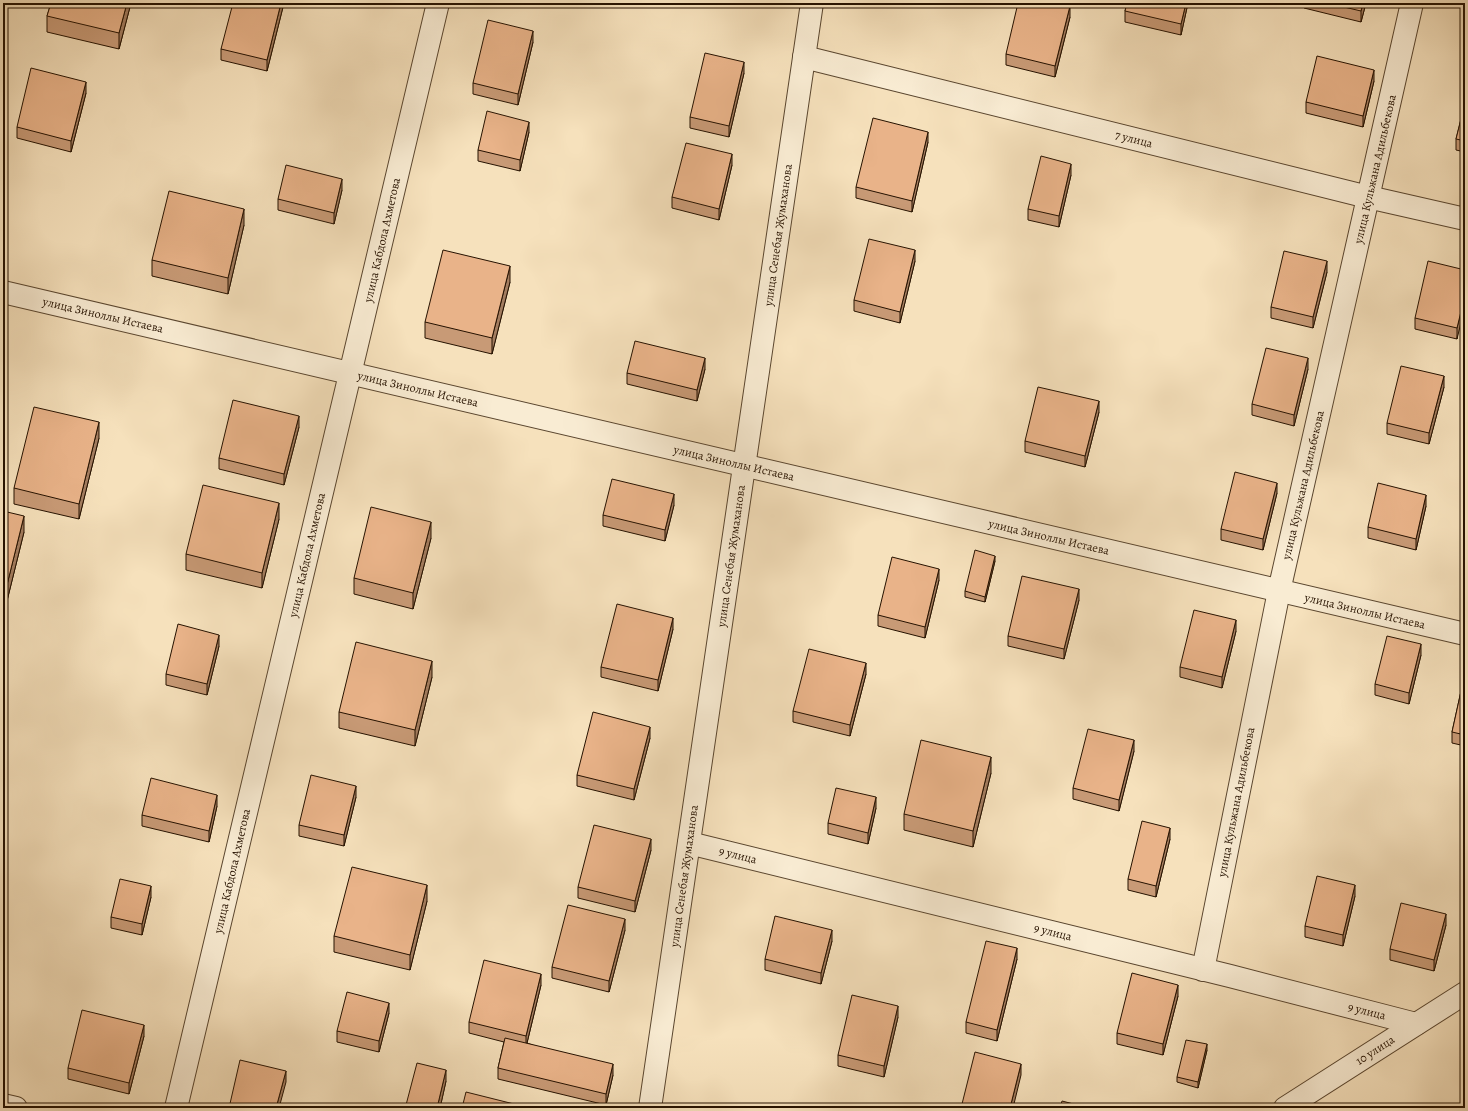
<svg xmlns="http://www.w3.org/2000/svg" width="1468" height="1111" font-family="Alegreya,serif">
	<style>
		.lines { fill: none; stroke-linecap: round; stroke-linejoin: round }
		.minor-casing { stroke: #5a462f; stroke-width: 24 }
		.minor { stroke: #f9ecd3; stroke-width: 22 }
		.wall { fill: #c89a76; stroke: #261200 }
		.shaded-wall { fill: #a37d60; stroke: #261200 }
		.building { fill: #e9b389; stroke: #261200 }
		.labels { text-anchor: middle; dominant-baseline: central; stroke-width: 3; stroke-linejoin: round; paint-order: stroke }
		.street-label { font-size: 12px; fill: #261200; stroke: #f9ecd3 }
	</style>
	<rect width="100%" height="100%" fill="#f6e1bc"/>
	<filter id="stains"><feTurbulence type="fractalNoise" baseFrequency=".005" numOctaves="4"/><feColorMatrix values="0 0 0 0 .2 0 0 0 0 .09 0 0 0 0 .02 0 0 0 .5 -.17"/></filter>
	<radialGradient id="worn" r=".72"><stop offset=".6" stop-color="#630" stop-opacity="0"/><stop offset="1" stop-color="#630" stop-opacity=".3"/></radialGradient>
	<g class="lines">
		<!-- minor casing -->
		<g class="minor-casing">
			<g id="minor">
				<path d="M804 57 1368 197 1465 219"/>
				<path d="M3 292 1465 634"/>
				<path d="M689 843 1230 976 1416 1024"/>
				<path d="M1203 970 1279 591 1412 3"/>
				<path d="M3 1105 16 1108"/>
				<path d="M176 1108 438 3"/>
				<path d="M650 1108 812 3"/>
				<path d="M1285 1108 1465 993"/>
			</g>
		</g>
		<!-- minor -->
		<use href="#minor" class="minor"/>
	</g>
	<!-- wall -->
	<g class="wall">
		<path d="M51 3H131L119 49 47 32V16Z"/>
		<path d="M284 3 267 71 221 60V49Z"/>
		<path d="M1127 3H1188L1181 35 1125 22V11Z"/>
		<path d="M1304 3H1366L1361 22 1304 8Z"/>
		<path d="M1070 17 1055 77 1006 65V54Z"/>
		<path d="M533 42 518 105 473 94V83Z"/>
		<path d="M744 73 729 137 690 128V117Z"/>
		<path d="M1374 81 1363 127 1306 113V102Z"/>
		<path d="M86 93 71 152 17 138V127Z"/>
		<path d="M1465 103V152L1456 150V139Z"/>
		<path d="M529 132 520 171 478 161V150Z"/>
		<path d="M928 142 912 212 856 198V187Z"/>
		<path d="M732 165 719 220 672 208V197Z"/>
		<path d="M1071 175 1059 227 1028 220V209Z"/>
		<path d="M342 190 334 224 278 210V199Z"/>
		<path d="M244 225 228 294 152 276V260Z"/>
		<path d="M915 261 900 323 854 311V300Z"/>
		<path d="M1465 270 1457 339 1415 329V318Z"/>
		<path d="M1327 272 1313 328 1271 318V307Z"/>
		<path d="M510 282 492 354 425 338V322Z"/>
		<path d="M705 369 697 401 627 384V373Z"/>
		<path d="M1308 369 1294 426 1252 415V404Z"/>
		<path d="M1444 387 1429 444 1387 434V423Z"/>
		<path d="M1099 412 1085 467 1025 452V441Z"/>
		<path d="M299 427 284 485 219 469V458Z"/>
		<path d="M99 438 79 519 14 504V488Z"/>
		<path d="M1277 493 1263 550 1221 540V529Z"/>
		<path d="M674 505 665 541 603 526V515Z"/>
		<path d="M1426 506 1416 550 1368 538V527Z"/>
		<path d="M3 511 24 532 4 613H3Z"/>
		<path d="M279 519 262 588 186 570V554Z"/>
		<path d="M431 538 413 609 354 594V578Z"/>
		<path d="M995 561 985 602 965 597V591Z"/>
		<path d="M939 580 925 638 878 626V615Z"/>
		<path d="M1079 600 1064 659 1008 646V636Z"/>
		<path d="M673 629 658 691 601 677V667Z"/>
		<path d="M1236 631 1222 688 1180 677V667Z"/>
		<path d="M219 646 207 695 166 685V674Z"/>
		<path d="M1421 655 1409 704 1375 695V684Z"/>
		<path d="M1465 673V746L1452 743V732Z"/>
		<path d="M866 674 850 736 793 722V711Z"/>
		<path d="M432 677 415 746 339 728V712Z"/>
		<path d="M650 738 634 800 577 786V775Z"/>
		<path d="M1134 751 1119 811 1073 799V788Z"/>
		<path d="M991 773 973 847 904 830V814Z"/>
		<path d="M356 797 344 846 299 836V825Z"/>
		<path d="M217 806 209 842 142 826V815Z"/>
		<path d="M876 808 868 844 828 834V823Z"/>
		<path d="M1170 839 1156 897 1128 890V879Z"/>
		<path d="M651 850 635 912 578 898V887Z"/>
		<path d="M1355 896 1343 946 1305 937V926Z"/>
		<path d="M151 897 142 935 111 928V917Z"/>
		<path d="M427 901 410 970 334 952V936Z"/>
		<path d="M1446 925 1434 971 1390 960V949Z"/>
		<path d="M625 930 609 992 552 978V967Z"/>
		<path d="M832 941 821 984 765 970V959Z"/>
		<path d="M1017 959 997 1041 966 1033V1022Z"/>
		<path d="M541 985 527 1043 613 1075 606 1105 498 1079V1068L504 1042 469 1033V1022Z"/>
		<path d="M1178 996 1163 1055 1117 1044V1033Z"/>
		<path d="M389 1013 379 1052 337 1042V1031Z"/>
		<path d="M898 1017 884 1077 838 1066V1055Z"/>
		<path d="M144 1036 129 1094 68 1079V1068Z"/>
		<path d="M1207 1050 1198 1088 1177 1082V1077Z"/>
		<path d="M446 1081 440 1108H406V1105Z"/>
	</g>
	<!-- shaded-wall -->
	<g class="shaded-wall">
		<path d="M127 3H131L119 49V33Z"/>
		<path d="M281 3H284L267 71V60Z"/>
		<path d="M1186 3H1188L1181 35V24Z"/>
		<path d="M1363 3H1366L1361 22V11Z"/>
		<path d="M1070 6V17L1055 77V66Z"/>
		<path d="M533 31V42L518 105V94Z"/>
		<path d="M744 62V73L729 137V126Z"/>
		<path d="M1374 70V81L1363 127V116Z"/>
		<path d="M86 82V93L71 152V141Z"/>
		<path d="M529 122V132L520 171V160Z"/>
		<path d="M928 132V142L912 212V201Z"/>
		<path d="M732 154V165L719 220V209Z"/>
		<path d="M1071 164V175L1059 227V216Z"/>
		<path d="M342 179V190L334 224V213Z"/>
		<path d="M244 209V225L228 294V278Z"/>
		<path d="M915 250V261L900 323V312Z"/>
		<path d="M1327 261V272L1313 328V317Z"/>
		<path d="M510 266V282L492 354V338Z"/>
		<path d="M1465 295V306L1457 339V328Z"/>
		<path d="M705 358V369L697 401V390Z"/>
		<path d="M1308 358V369L1294 426V415Z"/>
		<path d="M1444 376V387L1429 444V433Z"/>
		<path d="M1099 401V412L1085 467V456Z"/>
		<path d="M299 416V427L284 485V474Z"/>
		<path d="M99 422V438L79 519V504Z"/>
		<path d="M1277 483V493L1263 550V539Z"/>
		<path d="M674 494V505L665 541V530Z"/>
		<path d="M1426 495V506L1416 550V539Z"/>
		<path d="M279 503V519L262 588V573Z"/>
		<path d="M24 516V532L4 613V597Z"/>
		<path d="M431 522V538L413 609V593Z"/>
		<path d="M995 556V561L985 602V597Z"/>
		<path d="M939 569V580L925 638V627Z"/>
		<path d="M1079 589V600L1064 659V649Z"/>
		<path d="M673 618V629L658 691V680Z"/>
		<path d="M1236 620V631L1222 688V677Z"/>
		<path d="M219 635V646L207 695V684Z"/>
		<path d="M1421 644V655L1409 704V693Z"/>
		<path d="M432 661V677L415 746V730Z"/>
		<path d="M866 663V674L850 736V725Z"/>
		<path d="M650 727V738L634 800V789Z"/>
		<path d="M1134 740V751L1119 811V800Z"/>
		<path d="M991 757V773L973 847V831Z"/>
		<path d="M356 786V797L344 846V835Z"/>
		<path d="M217 795V806L209 842V831Z"/>
		<path d="M876 797V808L868 844V833Z"/>
		<path d="M1170 828V839L1156 897V886Z"/>
		<path d="M651 839V850L635 912V901Z"/>
		<path d="M427 885V901L410 970V955Z"/>
		<path d="M1355 885V896L1343 946V935Z"/>
		<path d="M151 886V897L142 935V924Z"/>
		<path d="M1446 914V925L1434 971V960Z"/>
		<path d="M625 919V930L609 992V981Z"/>
		<path d="M832 930V941L821 984V973Z"/>
		<path d="M1017 948V959L997 1041V1030Z"/>
		<path d="M541 974V985L526 1047V1036Z"/>
		<path d="M1178 985V996L1163 1055V1044Z"/>
		<path d="M389 1003V1013L379 1052V1041Z"/>
		<path d="M898 1006V1017L884 1077V1066Z"/>
		<path d="M144 1025V1036L129 1094V1083Z"/>
		<path d="M1207 1044V1050L1198 1088V1082Z"/>
		<path d="M613 1064V1075L606 1105V1094Z"/>
		<path d="M1021 1064V1075L1013 1108H1010Z"/>
		<path d="M446 1070V1081L440 1108H437Z"/>
		<path d="M286 1071V1082L279 1108H276Z"/>
	</g>
	<!-- building -->
	<g class="building">
		<path d="M51 3H127L119 33 47 16Z"/>
		<path d="M233 3H281L267 60 221 49Z"/>
		<path d="M1018 3H1056L1070 6 1055 66 1006 54Z"/>
		<path d="M1127 3H1186L1181 24 1125 11Z"/>
		<path d="M1327 3H1363L1361 11Z"/>
		<path d="M488 20 533 31 518 94 473 83Z"/>
		<path d="M705 53 744 62 729 126 690 117Z"/>
		<path d="M1317 56 1374 70 1363 116 1306 102Z"/>
		<path d="M31 68 86 82 71 141 17 127Z"/>
		<path d="M1465 103V141L1456 139Z"/>
		<path d="M487 111 529 122 520 160 478 150Z"/>
		<path d="M873 118 928 132 912 201 856 187Z"/>
		<path d="M686 143 732 154 719 209 672 197Z"/>
		<path d="M1041 156 1071 164 1059 216 1028 209Z"/>
		<path d="M286 165 342 179 334 213 278 199Z"/>
		<path d="M169 191 244 209 228 278 152 260Z"/>
		<path d="M869 239 915 250 900 312 854 300Z"/>
		<path d="M443 250 510 266 492 338 425 322Z"/>
		<path d="M1284 251 1327 261 1313 317 1271 307Z"/>
		<path d="M1428 261 1465 270V295L1457 328 1415 318Z"/>
		<path d="M635 341 705 358 697 390 627 373Z"/>
		<path d="M1266 348 1308 358 1294 415 1252 404Z"/>
		<path d="M1401 366 1444 376 1429 433 1387 423Z"/>
		<path d="M1038 387 1099 401 1085 456 1025 441Z"/>
		<path d="M233 400 299 416 284 474 219 458Z"/>
		<path d="M34 407 99 422 79 504 14 488Z"/>
		<path d="M1235 472 1277 483 1263 539 1221 529Z"/>
		<path d="M612 479 674 494 665 530 603 515Z"/>
		<path d="M1378 483 1426 495 1416 539 1368 527Z"/>
		<path d="M203 485 279 503 262 573 186 554Z"/>
		<path d="M371 507 431 522 413 593 354 578Z"/>
		<path d="M3 511 24 516 4 597H3Z"/>
		<path d="M975 550 995 556 985 597 965 591Z"/>
		<path d="M892 557 939 569 925 627 878 615Z"/>
		<path d="M1022 576 1079 589 1064 649 1008 636Z"/>
		<path d="M617 604 673 618 658 680 601 667Z"/>
		<path d="M1194 610 1236 620 1222 677 1180 667Z"/>
		<path d="M178 624 219 635 207 684 166 674Z"/>
		<path d="M1387 636 1421 644 1409 693 1375 684Z"/>
		<path d="M356 642 432 661 415 730 339 712Z"/>
		<path d="M809 649 866 663 850 725 793 711Z"/>
		<path d="M1465 673V735L1452 732Z"/>
		<path d="M593 712 650 727 634 789 577 775Z"/>
		<path d="M1088 729 1134 740 1119 800 1073 788Z"/>
		<path d="M921 740 991 757 973 831 904 814Z"/>
		<path d="M311 775 356 786 344 835 299 825Z"/>
		<path d="M151 778 217 795 209 831 142 815Z"/>
		<path d="M836 788 876 797 868 833 828 823Z"/>
		<path d="M1142 821 1170 828 1156 886 1128 879Z"/>
		<path d="M594 825 651 839 635 901 578 887Z"/>
		<path d="M352 867 427 885 410 955 334 936Z"/>
		<path d="M1317 876 1355 885 1343 935 1305 926Z"/>
		<path d="M120 879 151 886 142 924 111 917Z"/>
		<path d="M1401 903 1446 914 1434 960 1390 949Z"/>
		<path d="M568 905 625 919 609 981 552 967Z"/>
		<path d="M775 916 832 930 821 973 765 959Z"/>
		<path d="M986 941 1017 948 997 1030 966 1022Z"/>
		<path d="M484 960 541 974 526 1036 469 1022Z"/>
		<path d="M1132 973 1178 985 1163 1044 1117 1033Z"/>
		<path d="M347 992 389 1003 379 1041 337 1031Z"/>
		<path d="M852 995 898 1006 884 1066 838 1055Z"/>
		<path d="M82 1010 144 1025 129 1083 68 1068Z"/>
		<path d="M505 1038 613 1064 606 1094 498 1068Z"/>
		<path d="M1186 1040 1207 1044 1198 1082 1177 1077Z"/>
		<path d="M975 1052 1021 1064 1010 1108H961Z"/>
		<path d="M240 1060 286 1071 276 1108H229Z"/>
		<path d="M417 1063 446 1070 437 1108H418L406 1105Z"/>
		<path d="M466 1092 522 1106V1108H462Z"/>
		<path d="M1062 1101 1089 1108H1060Z"/>
	</g>
	<g class="labels">
		<!-- street labels -->
		<g class="street-label">
			<text transform="translate(1134 139) rotate(14)">7 улица</text>
			<text transform="translate(1375 169) rotate(-77)">улица Кульжана Адильбекова</text>
			<text transform="translate(778 235) rotate(-82)">улица Сенебая Жумаханова</text>
			<text transform="translate(382 240) rotate(-77)">улица Кабдола Ахметова</text>
			<text transform="translate(103 315) rotate(13)">улица Зиноллы Истаева</text>
			<text transform="translate(418 389) rotate(13)">улица Зиноллы Истаева</text>
			<text transform="translate(734 463) rotate(13)">улица Зиноллы Истаева</text>
			<text transform="translate(1303 485) rotate(-77)">улица Кульжана Адильбекова</text>
			<text transform="translate(1049 537) rotate(13)">улица Зиноллы Истаева</text>
			<text transform="translate(307 555) rotate(-77)">улица Кабдола Ахметова</text>
			<text transform="translate(731 556) rotate(-82)">улица Сенебая Жумаханова</text>
			<text transform="translate(1365 611) rotate(13)">улица Зиноллы Истаева</text>
			<text transform="translate(1236 802) rotate(-79)">улица Кульжана Адильбекова</text>
			<text transform="translate(738 855) rotate(14)">9 улица</text>
			<text transform="translate(232 871) rotate(-77)">улица Кабдола Ахметова</text>
			<text transform="translate(684 876) rotate(-82)">улица Сенебая Жумаханова</text>
			<text transform="translate(1053 932) rotate(14)">9 улица</text>
			<text transform="translate(1367 1011) rotate(14)">9 улица</text>
			<text transform="translate(1375 1050) rotate(-33)">10 улица</text>
		</g>
	</g>
	<!-- margin -->
	<rect width="1468" height="1111" fill="none" stroke="#f6e1bc" stroke-width="16"/>
	<rect x="4" y="4" width="1460" height="1103" fill="none" stroke="#261200" stroke-width="2"/>
	<rect x="8" y="8" width="1452" height="1095" fill="none" stroke="#261200"/>
	<rect width="100%" height="100%" filter="url(#stains)"/>
	<rect width="100%" height="100%" fill="url(#worn)"/>
</svg>
